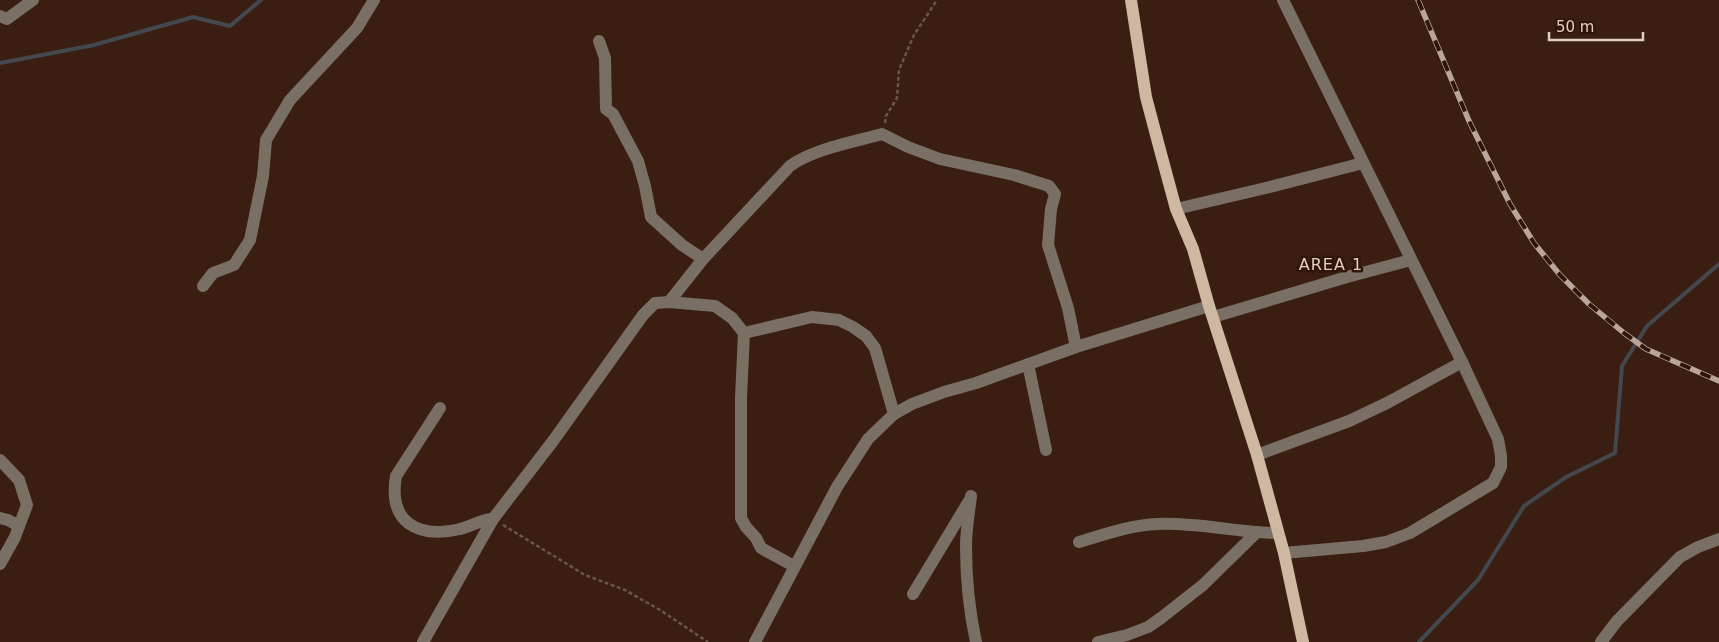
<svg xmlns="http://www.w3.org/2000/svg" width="1719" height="642" font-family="'DejaVu Sans',sans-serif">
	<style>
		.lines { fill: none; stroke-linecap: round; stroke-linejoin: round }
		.stream { stroke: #43484f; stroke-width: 4 }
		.path { stroke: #6d5449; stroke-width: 2.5; stroke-dasharray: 4 2.5; stroke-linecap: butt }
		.minor { stroke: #7a6f64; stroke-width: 12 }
		.major { stroke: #cfb8a2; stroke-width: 12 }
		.rail-casing { stroke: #baa59c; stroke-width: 5.5 }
		.rail { stroke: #2f1508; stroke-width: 4; stroke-dasharray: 11; stroke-linecap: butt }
		.labels { text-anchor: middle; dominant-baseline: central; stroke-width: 5; stroke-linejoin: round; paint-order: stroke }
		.quarter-label { font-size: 16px; letter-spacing: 1px; fill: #e0cdc5; stroke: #2f1508 }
	</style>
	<rect width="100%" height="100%" fill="#391e11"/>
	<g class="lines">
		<!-- stream -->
		<g class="stream">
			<path d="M0 63 94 45 193 17 230 26 261 0"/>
			<path d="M1419 642 1478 580 1524 506 1566 477 1615 453 1622 366 1647 326 1719 264"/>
		</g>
		<!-- path -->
		<g class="path">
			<path d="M885 123 886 116 897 98 899 70 914 35 937 0"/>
			<path d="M503 525 585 575 625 590 660 610 708 642"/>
		</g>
		<!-- minor -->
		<g class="minor">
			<path d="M1283 0 1462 362 1498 439 1501 456V467L1493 483 1410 533 1386 542 1363 546 1284 553"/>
			<path d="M0 16 7 19 33 0"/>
			<path d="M599 41 605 58 606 109 613 114 638 161 645 186 651 217 682 245 703 259"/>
			<path d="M1176 209 1270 187 1363 163"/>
			<path d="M203 286 213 273 234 265 250 240 263 176 266 140 290 100 357 28 374 0"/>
			<path d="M669 302 703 259 790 166C813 149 854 142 882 134L908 147 940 159 1014 175 1049 186 1055 194 1051 209 1048 245 1068 308 1076 347"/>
			<path d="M1213 317 1347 277 1411 260"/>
			<path d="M744 333 812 317 839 320 853 327 866 336 875 348 894 414"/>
			<path d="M1028 364 1046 450"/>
			<path d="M440 408 396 476C388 522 417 539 460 529 471 527 481 519 493 519"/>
			<path d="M1257 455 1349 421 1387 403 1462 362"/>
			<path d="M0 460 19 480 27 505 15 537 0 564"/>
			<path d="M971 496C969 513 966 530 966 546 966 579 969 610 976 642"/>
			<path d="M0 518 8 520 19 526"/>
			<path d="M1079 542C1105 534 1131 525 1158 524 1198 522 1238 533 1278 533"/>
			<path d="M913 594 969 501"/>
			<path d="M423 642 493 519 553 441 643 315 655 303 669 302 715 306 732 318 744 333 741 398V518L746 527 756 538 761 548 794 566"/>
			<path d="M755 642 837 487 868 439 894 414 912 404 944 392 976 383 1076 347 1209 306"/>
			<path d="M1098 642 1127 635 1148 627 1161 618 1203 585 1256 533"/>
			<path d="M1601 642 1617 621 1680 557 1698 547 1719 539"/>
		</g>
		<!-- major -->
		<path class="major" d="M1131 0 1146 97 1160 150 1176 209 1193 249 1209 306 1257 455 1284 553 1303 642"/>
		<!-- rail casing -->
		<g class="rail-casing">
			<path id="rail" d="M1418 0 1469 121 1510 204 1534 243 1560 275 1589 304 1624 333 1646 349 1719 381"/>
		</g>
		<!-- rail -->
		<use href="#rail" class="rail"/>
	</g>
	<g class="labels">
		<!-- quarter labels -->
		<g class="quarter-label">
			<text x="1331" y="264">AREA 1</text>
		</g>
	</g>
	<!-- scale -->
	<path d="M1549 32v8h94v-8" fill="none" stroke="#e0cdc5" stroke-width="2.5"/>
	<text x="1556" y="32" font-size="15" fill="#e0cdc5" stroke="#2f1508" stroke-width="4" paint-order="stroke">50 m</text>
</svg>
